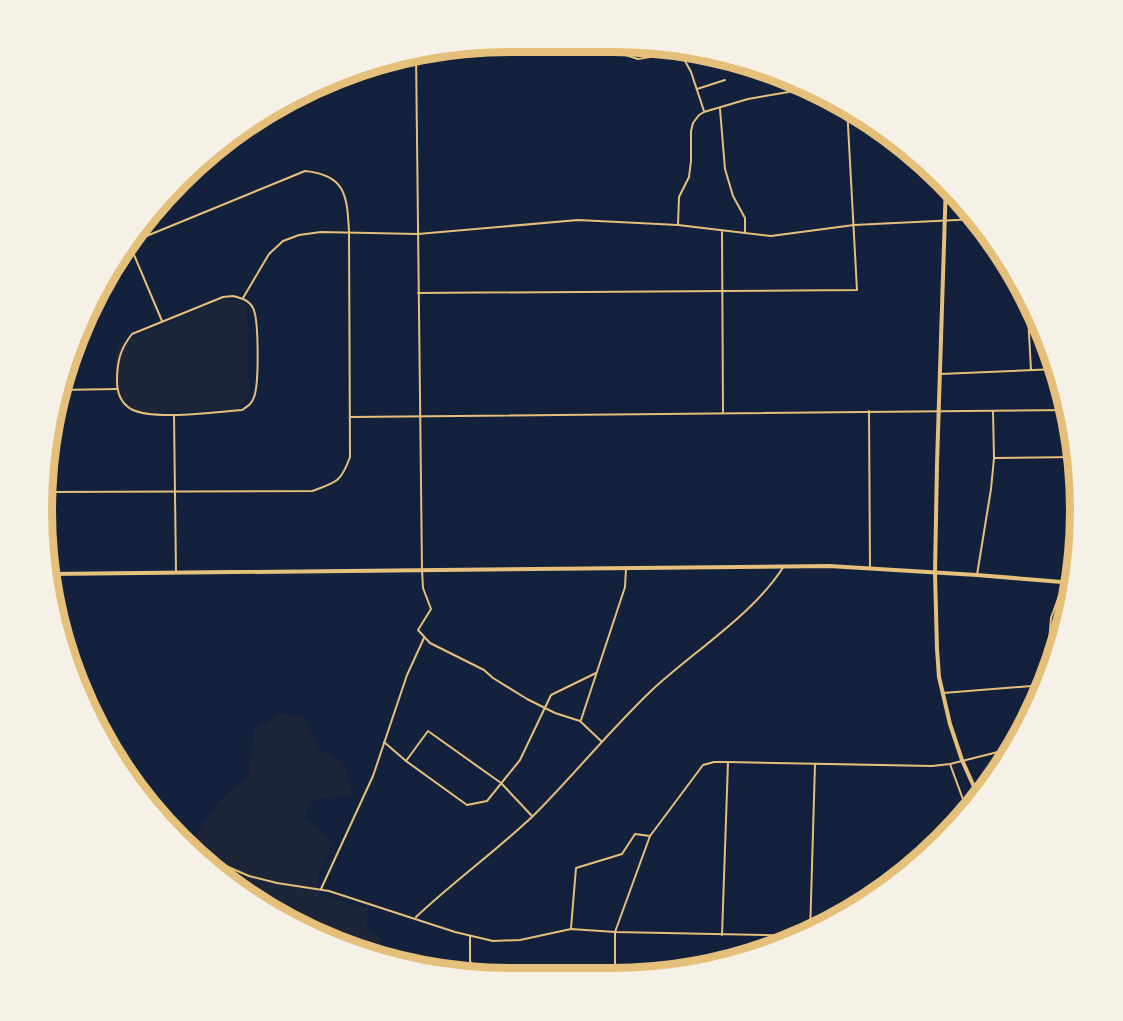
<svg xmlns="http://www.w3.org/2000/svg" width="1123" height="1021" font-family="Commissioner,sans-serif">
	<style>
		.green { fill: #1d2539 }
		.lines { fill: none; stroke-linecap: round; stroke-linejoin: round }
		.minor { stroke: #e5c07b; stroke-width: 2 }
		.secondary { stroke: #e5c07b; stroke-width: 4 }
		.primary { stroke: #e5c07b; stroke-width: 4 }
		.rim { fill: none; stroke: #e5c07b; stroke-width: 8 }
	</style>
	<rect width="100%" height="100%" fill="#14213d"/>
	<!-- green -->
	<g class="green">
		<path d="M223 299 239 300 247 307 249 394C246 401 243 406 234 409L137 413 124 409C114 392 112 366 118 347L131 339Z"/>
		<path d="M281 713 304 718 320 750 343 762 351 793 310 801 304 818 325 834 332 847C322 864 316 876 318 895L368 908 367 930 379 938 384 947 377 958 360 954 277 916 202 863 187 847 220 800 249 775 255 730Z"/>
	</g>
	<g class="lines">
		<!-- minor -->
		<g class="minor">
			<path d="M597 46 638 59 680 52"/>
			<path d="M679 50 691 72 704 111"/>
			<path d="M416 52 422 570 423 588 431 609 418 630 430 643 484 670 493 678 527 699 555 713 580 721 601 741"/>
			<path d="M417 64 438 59 477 56 487 53 506 42"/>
			<path d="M697 89 725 80"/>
			<path d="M720 109 725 169 733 196 745 218V233"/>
			<path d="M678 225 679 197 689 177 691 161V131L693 123 699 115 704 112 748 99 812 88"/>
			<path d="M722 232 723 412"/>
			<path d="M129 243 162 321"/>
			<path d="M418 293 857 290 847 107"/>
			<path d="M233 296C241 298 249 300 253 308 259 319 259 385 254 397 252 404 248 406 242 410 215 412 153 421 131 409 121 403 117 392 117 381 117 362 120 349 132 334L223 297Z"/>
			<path d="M1027 297 1031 370"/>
			<path d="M243 298 269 254 283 241 299 235 321 232 418 234 578 220 678 225 771 236 854 225 977 219"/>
			<path d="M940 374 1057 369"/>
			<path d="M58 390 117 389"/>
			<path d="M869 411 870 568"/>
			<path d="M174 415 176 572"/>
			<path d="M350 417 1069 410"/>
			<path d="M994 458 1076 457"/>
			<path d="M44 492 312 491C337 482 341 482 350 457L349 231C347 196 346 175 305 171L127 244"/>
			<path d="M977 575 991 489 994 458 993 411"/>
			<path d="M1045 690 1051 618 1077 546"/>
			<path d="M943 693 1045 685"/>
			<path d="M581 720 625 587 626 568"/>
			<path d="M384 742 406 761 467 805 487 801 520 760 551 695 596 673"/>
			<path d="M406 761 428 731 501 783 532 816"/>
			<path d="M950 764 968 813"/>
			<path d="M189 850 249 876 277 883 329 891 455 932 493 941 520 940 571 929 615 932 806 936"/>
			<path d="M321 889 373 776 407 675 424 638"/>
			<path d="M416 917C453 882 496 851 533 816 574 775 610 730 652 690 694 651 754 614 784 566"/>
			<path d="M571 928 576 868 622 854 635 834 650 836"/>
			<path d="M810 934 815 764"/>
			<path d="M722 935 728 762"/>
			<path d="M470 937V961L476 974"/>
			<path d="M615 972V932L650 836 703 765 714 762H728L932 766 950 764 1014 748"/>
		</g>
		<!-- secondary -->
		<path class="secondary" d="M48 574 829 566 977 575 1074 583"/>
		<!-- primary -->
		<path class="primary" d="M946 182 937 464 935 573 937 649 939 677 950 724 962 760 979 798"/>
	</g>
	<!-- crop -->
	<path d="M0 0H1123V1021H0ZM510 52H612A458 458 0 0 1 1070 510V510A458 458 0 0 1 612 968H510A458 458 0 0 1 52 510V510A458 458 0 0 1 510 52Z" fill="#f6f1e7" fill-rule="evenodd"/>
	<path class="rim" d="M510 52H612A458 458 0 0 1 1070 510V510A458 458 0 0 1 612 968H510A458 458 0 0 1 52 510V510A458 458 0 0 1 510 52Z"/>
</svg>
